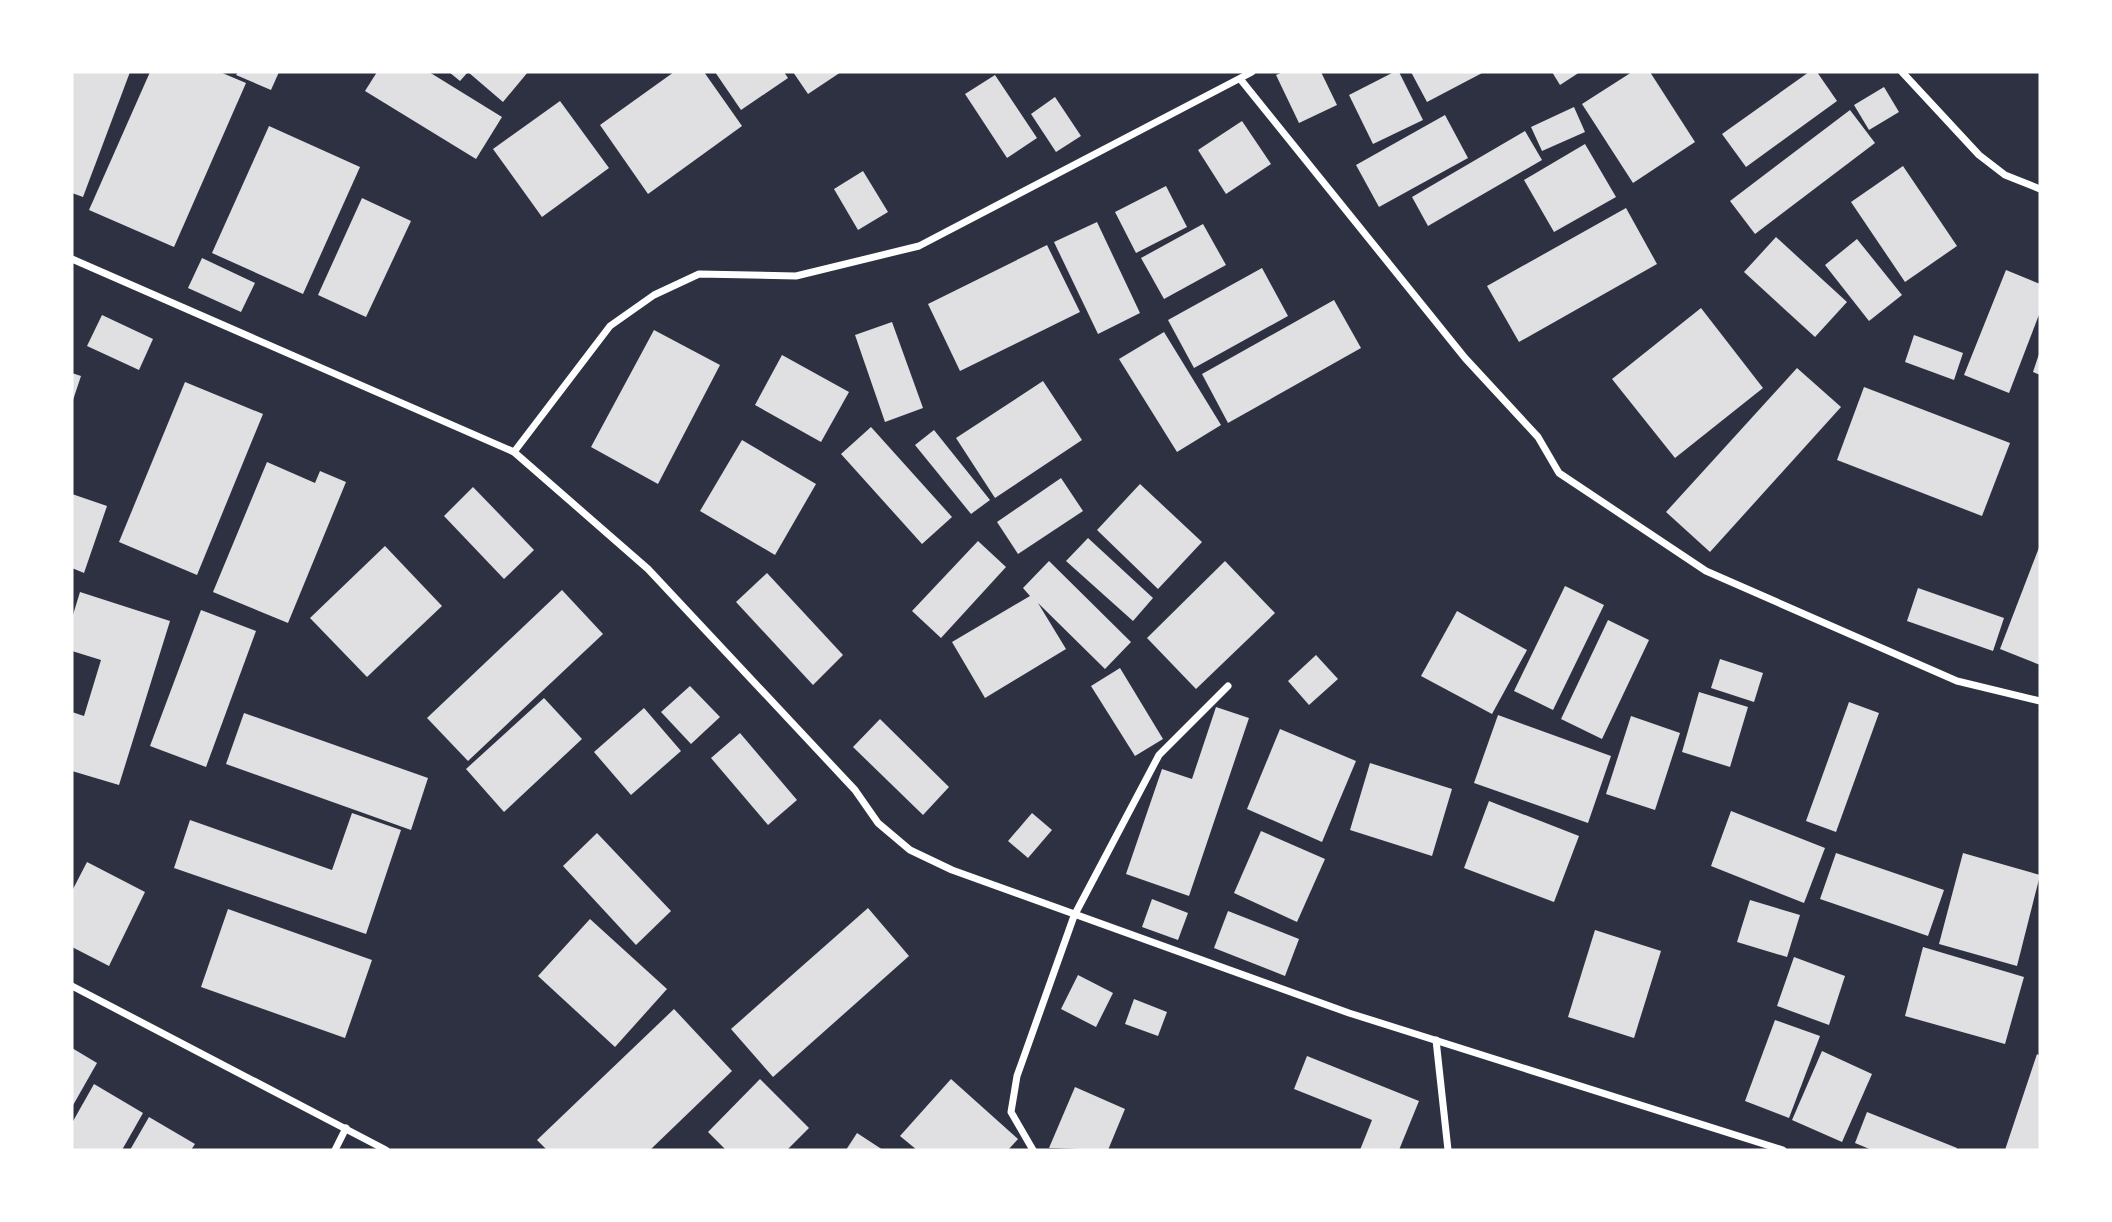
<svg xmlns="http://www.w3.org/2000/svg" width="2112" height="1222" font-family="Helvetica,sans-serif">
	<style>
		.building { fill: #e0e0e3 }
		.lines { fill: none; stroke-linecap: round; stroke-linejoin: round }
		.minor { stroke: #fff; stroke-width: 7 }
	</style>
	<rect width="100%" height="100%" fill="#2d3142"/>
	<!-- building -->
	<g class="building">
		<path d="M72 72H130L83 197 72 193Z"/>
		<path d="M150 72H220L246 83 174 247 89 210Z"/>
		<path d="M238 72H279L271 90 236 75Z"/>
		<path d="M377 72H429L502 117 476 159 365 91Z"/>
		<path d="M449 72H528L503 102 468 72 460 81Z"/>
		<path d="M674 72H704L742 126 648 194 600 125Z"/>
		<path d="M715 72H784L788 78 741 110Z"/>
		<path d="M793 72H841L808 94Z"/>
		<path d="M1283 72H1321L1337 105 1299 123 1276 75Z"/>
		<path d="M1394 72H1399L1423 120 1373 144 1349 95Z"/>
		<path d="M1411 72H1484L1427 102Z"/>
		<path d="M1552 72H1580L1560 85Z"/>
		<path d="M1632 72H1650L1695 142 1633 183 1582 104Z"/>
		<path d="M1809 72H1817L1837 101 1746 167 1722 134Z"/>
		<path d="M995 75 1037 138 1007 158 965 94Z"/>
		<path d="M1884 87 1899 112 1869 130 1854 105Z"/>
		<path d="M1055 97 1081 136 1056 152 1031 114Z"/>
		<path d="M560 101 609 168 542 217 493 149Z"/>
		<path d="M1574 107 1585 132 1542 151 1531 127Z"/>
		<path d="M1850 110 1875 143 1755 234 1730 201Z"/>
		<path d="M1445 115 1468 158 1379 207 1356 165Z"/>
		<path d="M1242 121 1271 164 1226 194 1198 150Z"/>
		<path d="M269 126 360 167 303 294 212 253Z"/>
		<path d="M1525 131 1542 160 1428 226 1412 197Z"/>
		<path d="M1585 144 1616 197 1554 232 1524 180Z"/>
		<path d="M1903 166 1957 246 1905 282 1851 202Z"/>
		<path d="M863 171 888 212 858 230 834 189Z"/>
		<path d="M1166 186 1187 227 1136 253 1115 212Z"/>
		<path d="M362 198 411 221 366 317 318 295Z"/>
		<path d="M1626 208 1657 264 1519 342 1487 286Z"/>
		<path d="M1097 222 1140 313 1098 334 1054 242Z"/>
		<path d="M1203 224 1226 265 1164 299 1141 258Z"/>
		<path d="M1776 237 1847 302 1815 337 1744 272Z"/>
		<path d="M1857 239 1902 295 1869 321 1825 265Z"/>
		<path d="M1047 245 1080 312 960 371 928 304Z"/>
		<path d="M202 258 255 283 241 312 188 288Z"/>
		<path d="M1262 268 1288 316 1194 368 1168 320Z"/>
		<path d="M2006 270 2040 284V312L2009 393 1964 375Z"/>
		<path d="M1334 300 1361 348 1228 423 1202 374Z"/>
		<path d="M1701 308 1763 388 1675 458 1612 379Z"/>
		<path d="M102 315 153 339 139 370 87 346Z"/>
		<path d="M892 322 923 408 885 422 855 335Z"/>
		<path d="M654 330 720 365 658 484 591 447Z"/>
		<path d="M1164 332 1221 425 1177 452 1119 359Z"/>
		<path d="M1914 335 1963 353 1954 380 1905 362Z"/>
		<path d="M2040 351V375L2033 372Z"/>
		<path d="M782 355 849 392 821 442 755 405Z"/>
		<path d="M1797 368 1841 407 1710 552 1666 512Z"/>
		<path d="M72 373 81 376 72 403Z"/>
		<path d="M1043 381 1082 440 995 498 956 438Z"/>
		<path d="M185 382 263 414 197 575 119 542Z"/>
		<path d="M1864 387 2010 443 1982 516 1837 460Z"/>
		<path d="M871 427 952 517 922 544 841 454Z"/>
		<path d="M934 430 990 500 971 514 915 445Z"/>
		<path d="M742 440 816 484 775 555 700 511Z"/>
		<path d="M267 462 315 483 320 471 346 482 288 623 213 592Z"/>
		<path d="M1061 478 1083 511 1018 554 997 522Z"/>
		<path d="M1140 484 1202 542 1158 589 1097 530Z"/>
		<path d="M473 487 534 550 504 579 444 516Z"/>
		<path d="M72 494 107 506 84 573 72 568Z"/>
		<path d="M1088 538 1153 598 1133 621 1066 561Z"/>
		<path d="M978 541 1006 567 941 638 912 611Z"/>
		<path d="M2040 545V665L2000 649Z"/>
		<path d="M385 546 442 606 367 677 310 618Z"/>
		<path d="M1049 561 1131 642 1105 669 1038 603 1066 649 985 698 952 642 1030 596 1023 588Z"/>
		<path d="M1225 561 1275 613 1196 689 1147 638Z"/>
		<path d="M767 573 843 655 813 685 736 602Z"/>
		<path d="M1565 586 1604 605 1553 710 1514 691Z"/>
		<path d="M1918 588 2004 618 1993 651 1907 621Z"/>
		<path d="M562 590 603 634 468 761 427 718Z"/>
		<path d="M80 592 170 621 119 785 72 771V712L84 716 101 660 72 651V618Z"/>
		<path d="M201 610 256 631 206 767 150 746Z"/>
		<path d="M1457 611 1527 650 1492 714 1421 676Z"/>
		<path d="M1608 620 1649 640 1602 739 1561 719Z"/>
		<path d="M1316 655 1338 679 1309 705 1288 681Z"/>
		<path d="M1720 659 1763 673 1754 702 1711 688Z"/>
		<path d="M1120 668 1163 739 1135 756 1091 686Z"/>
		<path d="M690 686 720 717 691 744 661 712Z"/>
		<path d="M1699 692 1748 707 1730 767 1682 752Z"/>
		<path d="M544 698 582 739 504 812 466 769Z"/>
		<path d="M1849 702 1879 713 1836 832 1806 821Z"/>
		<path d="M1216 707 1249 718 1189 896 1126 874 1162 769 1192 779Z"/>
		<path d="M644 708 681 751 631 795 594 752Z"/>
		<path d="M244 713 428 778 411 830 226 764Z"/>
		<path d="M1498 715 1611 756 1588 823 1474 783Z"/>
		<path d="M1631 716 1680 733 1655 810 1606 794Z"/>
		<path d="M880 719 949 787 923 815 853 747Z"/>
		<path d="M1280 729 1356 761 1322 842 1247 809Z"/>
		<path d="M740 733 797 800 768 825 711 758Z"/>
		<path d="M1370 763 1452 789 1432 856 1350 830Z"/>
		<path d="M1489 801 1579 836 1554 902 1464 868Z"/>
		<path d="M1731 811 1825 848 1804 903 1711 866Z"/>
		<path d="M352 813 401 830 366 934 174 868 190 820 332 870Z"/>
		<path d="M1032 813 1052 830 1028 858 1008 841Z"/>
		<path d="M1261 831 1325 859 1297 922 1234 893Z"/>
		<path d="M597 833 671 911 636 945 563 866Z"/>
		<path d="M1836 853 1944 890 1928 936 1820 899Z"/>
		<path d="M1963 853 2040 875 2017 966 1939 944Z"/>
		<path d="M87 862 145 892 109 966 72 947V891Z"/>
		<path d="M1152 899 1188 913 1178 940 1142 927Z"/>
		<path d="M1750 900 1800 915 1787 957 1737 942Z"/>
		<path d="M868 908 909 956 773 1077 731 1029Z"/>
		<path d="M228 909 372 960 345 1038 201 987Z"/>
		<path d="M1228 911 1299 939 1285 976 1214 948Z"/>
		<path d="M590 919 667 989 615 1047 538 976Z"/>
		<path d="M1595 930 1661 951 1634 1038 1568 1017Z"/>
		<path d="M1923 947 2024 977 2005 1044 1905 1016Z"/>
		<path d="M1794 957 1845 976 1829 1025 1777 1006Z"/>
		<path d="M1078 975 1113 993 1096 1027 1061 1009Z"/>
		<path d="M1134 999 1167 1012 1158 1036 1125 1024Z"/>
		<path d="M674 1009 732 1071 650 1150H547L537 1140Z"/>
		<path d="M1775 1020 1820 1036 1789 1118 1745 1101Z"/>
		<path d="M72 1048 97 1063 72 1107Z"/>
		<path d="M1822 1051 1872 1074 1842 1142 1792 1120Z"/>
		<path d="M2037 1054 2040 1056V1150H2005Z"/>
		<path d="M1307 1056 1419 1101 1399 1150H1360L1372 1120 1294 1089Z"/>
		<path d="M760 1079 809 1128 787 1150H726L708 1132Z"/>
		<path d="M951 1079 1018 1139 1008 1150H917L900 1136Z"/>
		<path d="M94 1084 143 1113 122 1150H72V1123Z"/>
		<path d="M1075 1087 1125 1109 1108 1150 1049 1148Z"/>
		<path d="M1867 1112 1957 1148 1956 1150H1872L1855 1143Z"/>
		<path d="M149 1117 195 1144 191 1150H130Z"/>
		<path d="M857 1133 883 1150H846Z"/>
	</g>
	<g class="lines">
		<!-- minor -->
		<g class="minor">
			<path d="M1902 72 1979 155 2005 175 2040 189"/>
			<path d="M1241 80 1465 358 1538 437 1559 473 1706 571 1957 681 2040 701"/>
			<path d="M72 259 514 452 648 569 855 790 878 823 910 850 952 870 1349 1013 1783 1150"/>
			<path d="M514 452 610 326 654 295 699 274 796 276 919 246 1252 72"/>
			<path d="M72 986 386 1150"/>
			<path d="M1436 1040 1448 1150"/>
			<path d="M335 1150 346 1128"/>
			<path d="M1033 1150 1011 1112 1017 1076 1074 916 1159 755 1228 686"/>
		</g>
	</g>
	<!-- border -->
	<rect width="2112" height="1222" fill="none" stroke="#ffffff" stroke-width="147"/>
</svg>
